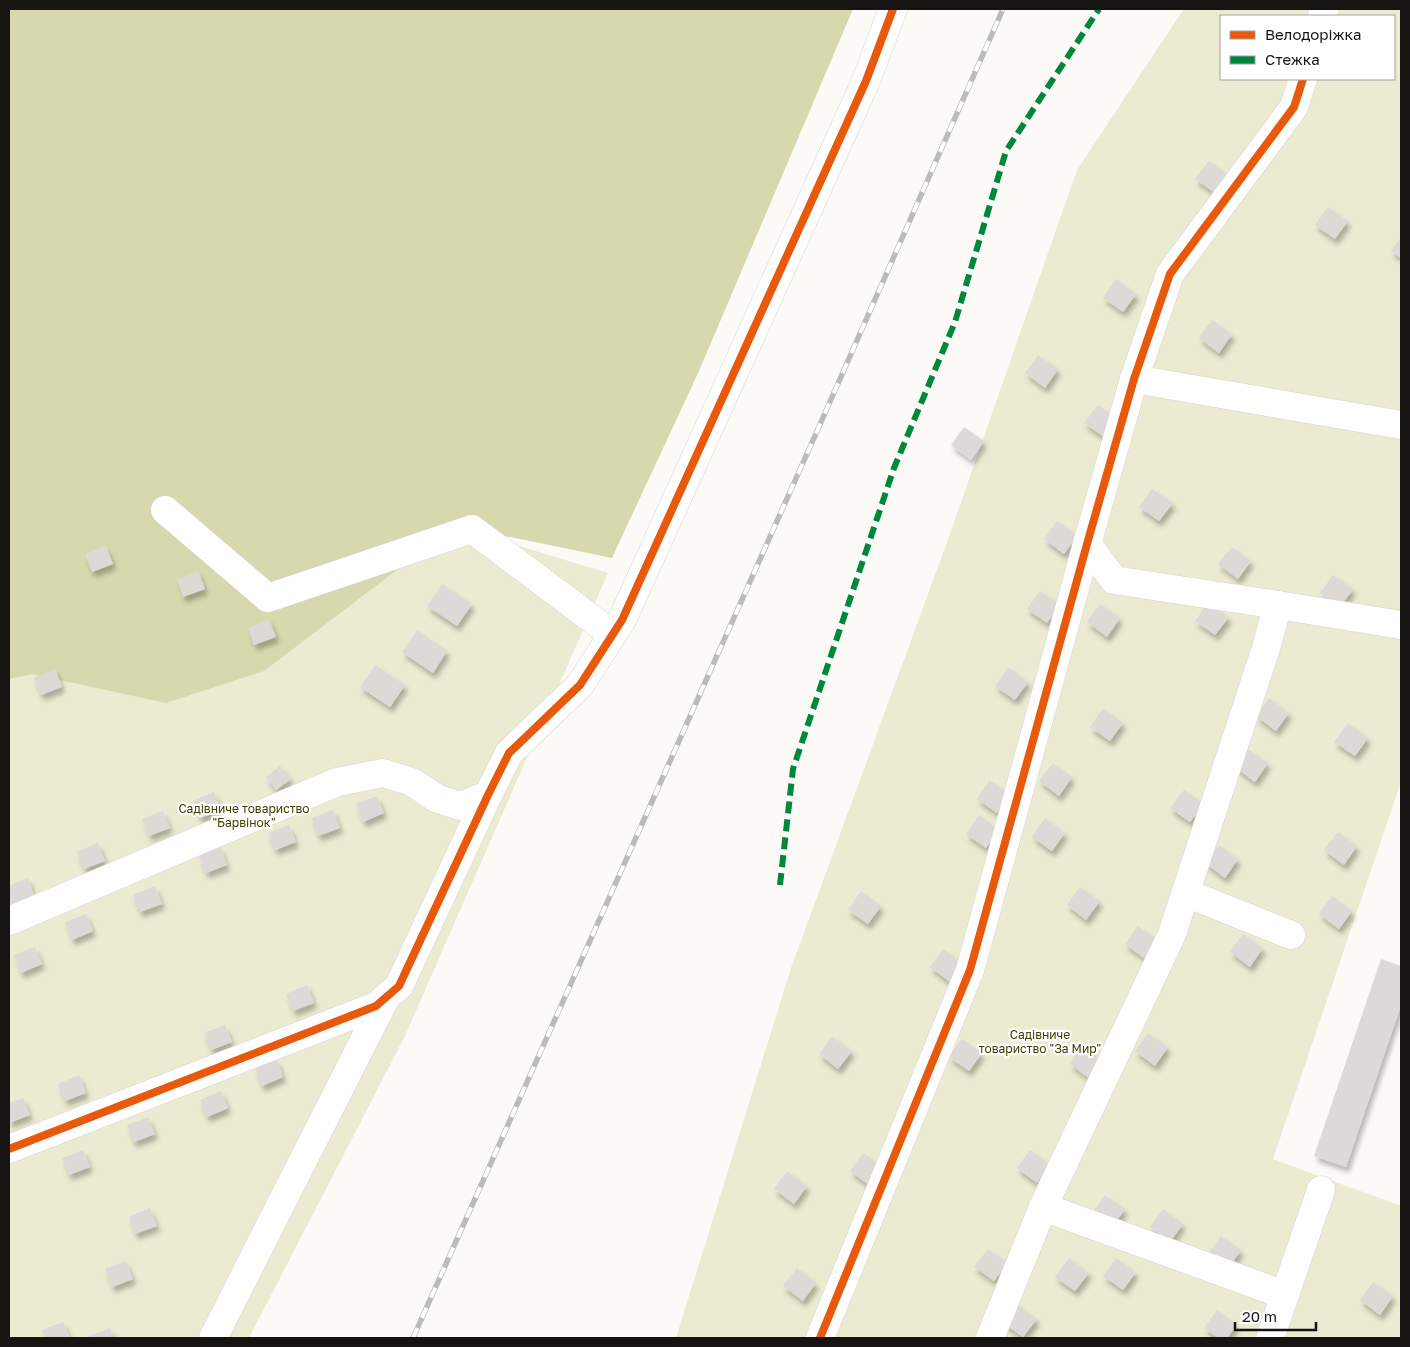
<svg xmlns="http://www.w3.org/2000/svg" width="1410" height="1347" font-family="'Golos Text',sans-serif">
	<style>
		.green { fill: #eaebd0; fill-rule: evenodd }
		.forest { fill: #d7d8ad }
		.building { fill: #dcd9d7; filter: url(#shadow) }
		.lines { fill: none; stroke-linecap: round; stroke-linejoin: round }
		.minor-casing { stroke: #d5d4d1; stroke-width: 29 }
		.minor { stroke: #fffefe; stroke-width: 28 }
		.rail-casing { stroke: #bbb; stroke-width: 5.5 }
		.rail { stroke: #fff; stroke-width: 4; stroke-dasharray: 11; stroke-linecap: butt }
		.quiet { stroke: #00873e; stroke-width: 6; stroke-dasharray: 12 6; stroke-linecap: butt }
		.cycleway-casing { stroke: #fff; stroke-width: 11 }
		.cycleway { stroke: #e8590c; stroke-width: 8 }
		.labels { text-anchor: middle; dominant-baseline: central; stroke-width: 4.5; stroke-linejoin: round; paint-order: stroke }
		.park-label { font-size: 12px; fill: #3e3f00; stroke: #fff }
	</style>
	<defs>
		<filter id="shadow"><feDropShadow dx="3" dy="5.5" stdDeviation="2.5" flood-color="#0004"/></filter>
	</defs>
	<rect width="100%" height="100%" fill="#fcfaf7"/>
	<!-- green -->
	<g class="green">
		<path d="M1184 9H1401V782L1273 1159 1401 1206V1338H676L791 968 946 545 1077 170ZM1221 16H1394V79H1221Z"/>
		<path d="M447 524 608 573 405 1036 249 1338H9V545Z"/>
	</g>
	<!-- forest -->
	<path class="forest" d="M9 9H853L699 371 612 558 447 524 410 560 264 671 166 703 32 674 9 679Z"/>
	<!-- building -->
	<g class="building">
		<path d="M1209 161 1228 175 1215 193 1195 179Z"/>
		<path d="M1328 207 1348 221 1335 239 1315 225Z"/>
		<path d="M1401 237V258L1391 251Z"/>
		<path d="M1116 279 1136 294 1123 312 1103 298Z"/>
		<path d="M1212 320 1232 334 1219 353 1199 338Z"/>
		<path d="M1038 355 1058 369 1045 388 1025 373Z"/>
		<path d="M1098 405 1117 419 1104 437 1084 423Z"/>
		<path d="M964 427 984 441 971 460 951 445Z"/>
		<path d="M1152 489 1173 503 1159 521 1139 507Z"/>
		<path d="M1057 521 1077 536 1064 554 1044 539Z"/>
		<path d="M106 546 113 564 92 572 85 554Z"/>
		<path d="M1232 547 1251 561 1238 579 1218 564Z"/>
		<path d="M198 571 205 589 183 597 177 579Z"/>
		<path d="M1333 575 1353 589 1340 607 1320 593Z"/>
		<path d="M442 584 472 604 457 626 427 606Z"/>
		<path d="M1040 591 1060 605 1047 623 1027 609Z"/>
		<path d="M1208 603 1229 617 1215 635 1195 621Z"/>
		<path d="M1100 604 1120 618 1107 637 1087 622Z"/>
		<path d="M269 619 276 637 254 645 248 628Z"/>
		<path d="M417 630 447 651 433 673 402 652Z"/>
		<path d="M375 665 405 685 390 707 360 687Z"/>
		<path d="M1008 667 1028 682 1015 700 995 686Z"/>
		<path d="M55 669 62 687 41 695 34 678Z"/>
		<path d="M1269 698 1289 713 1276 731 1256 716Z"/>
		<path d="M1103 708 1123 723 1110 741 1090 727Z"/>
		<path d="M1348 723 1368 738 1355 756 1334 742Z"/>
		<path d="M1248 749 1268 763 1255 782 1235 767Z"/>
		<path d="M1053 763 1072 777 1059 796 1039 781Z"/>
		<path d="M280 766 291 779 276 790 266 777Z"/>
		<path d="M990 780 1010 795 997 813 977 799Z"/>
		<path d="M1184 790 1204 804 1190 822 1170 808Z"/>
		<path d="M214 792 221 810 200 818 193 801Z"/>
		<path d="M377 796 384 813 363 822 356 804Z"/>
		<path d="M333 810 340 828 318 836 312 818Z"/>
		<path d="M163 811 170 828 149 836 142 819Z"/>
		<path d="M979 815 999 830 986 848 966 834Z"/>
		<path d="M1045 818 1065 833 1052 851 1032 837Z"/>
		<path d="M289 825 296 842 275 850 268 833Z"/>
		<path d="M1338 832 1357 846 1344 865 1324 850Z"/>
		<path d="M98 843 105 861 84 869 77 852Z"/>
		<path d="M1219 845 1238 859 1225 878 1205 863Z"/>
		<path d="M220 847 227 865 206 873 199 856Z"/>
		<path d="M28 878 34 896 13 904 9 892V886Z"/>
		<path d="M155 886 162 904 140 912 133 895Z"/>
		<path d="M1080 887 1100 901 1086 920 1067 905Z"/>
		<path d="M861 891 881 906 868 924 848 910Z"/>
		<path d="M1332 896 1352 911 1339 929 1319 914Z"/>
		<path d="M86 914 93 931 72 940 65 922Z"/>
		<path d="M1138 926 1158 940 1145 959 1125 944Z"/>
		<path d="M1243 934 1263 948 1250 967 1230 952Z"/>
		<path d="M35 947 42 964 21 973 14 955Z"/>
		<path d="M943 949 963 964 950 982 930 967Z"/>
		<path d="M1381 959 1401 966V1005L1346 1167 1314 1156Z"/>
		<path d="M307 985 314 1003 293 1011 286 994Z"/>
		<path d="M225 1025 232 1042 211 1050 204 1033Z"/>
		<path d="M1148 1033 1168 1047 1155 1066 1135 1051Z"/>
		<path d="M832 1036 852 1051 838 1069 819 1054Z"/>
		<path d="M962 1039 982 1053 969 1071 949 1057Z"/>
		<path d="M1083 1046 1103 1061 1090 1079 1070 1064Z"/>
		<path d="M277 1060 283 1077 262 1086 255 1068Z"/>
		<path d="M79 1075 86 1093 65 1101 58 1084Z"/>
		<path d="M221 1091 228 1108 207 1117 200 1100Z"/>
		<path d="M23 1098 30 1115 9 1123V1103Z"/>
		<path d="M148 1117 155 1134 134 1142 127 1125Z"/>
		<path d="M83 1150 90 1167 69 1175 62 1158Z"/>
		<path d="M1030 1150 1050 1164 1037 1183 1017 1168Z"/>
		<path d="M863 1153 883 1167 870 1186 850 1171Z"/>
		<path d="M787 1171 807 1186 794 1204 774 1189Z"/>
		<path d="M1105 1195 1125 1209 1112 1227 1092 1213Z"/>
		<path d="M150 1208 157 1226 135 1234 129 1217Z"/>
		<path d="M1163 1209 1183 1224 1170 1242 1150 1227Z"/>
		<path d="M1221 1236 1241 1250 1228 1269 1208 1254Z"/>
		<path d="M988 1249 1008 1263 994 1281 974 1267Z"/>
		<path d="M1069 1258 1089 1273 1075 1291 1055 1277Z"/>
		<path d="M1116 1258 1136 1272 1123 1290 1103 1276Z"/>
		<path d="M126 1261 133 1279 112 1287 105 1269Z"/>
		<path d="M797 1268 816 1283 803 1301 783 1286Z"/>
		<path d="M1373 1282 1393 1296 1380 1315 1360 1300Z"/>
		<path d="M1017 1304 1037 1319 1023 1337 1003 1323Z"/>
		<path d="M1217 1310 1237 1325 1227 1338H1218L1204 1328Z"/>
		<path d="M63 1322 70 1338H45L42 1330Z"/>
		<path d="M110 1328 114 1338H89V1336Z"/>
	</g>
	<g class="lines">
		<!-- minor casing -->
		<g class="minor-casing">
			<g id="minor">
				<path d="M1322 16 1325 9"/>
				<path d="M1134 379 1401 425"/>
				<path d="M165 510 268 598 472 529 612 634"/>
				<path d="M1278 605 1401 625"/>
				<path d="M1186 893 1291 935"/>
				<path d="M9 921 337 782 383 773 412 782 436 798 460 806 488 795"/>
				<path d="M9 1149 376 1006 399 986 488 795 509 753 580 685 622 620 866 81 893 9"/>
				<path d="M1043 1207 1285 1295"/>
				<path d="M213 1338 385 999"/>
				<path d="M820 1338 970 970 1087 544 1134 379 1170 274 1294 107 1303 79"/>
				<path d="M990 1338 1043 1207 1172 934 1266 648 1278 605 1114 580 1087 544"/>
				<path d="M1270 1338 1321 1190"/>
			</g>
		</g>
		<!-- minor -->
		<use href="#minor" class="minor"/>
		<!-- rail casing -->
		<g class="rail-casing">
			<path id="rail" d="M413 1338 814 438 1003 9"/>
		</g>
		<!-- rail -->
		<use href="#rail" class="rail"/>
		<!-- quiet -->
		<path class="quiet" d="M780 885 793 769 894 468 955 322 1006 151 1099 9"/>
		<!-- cycleway casing -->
		<g class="cycleway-casing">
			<g id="cycleway">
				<path d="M9 1149 376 1006 399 986 488 795 509 753 580 685 622 620 866 81 893 9"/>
				<path d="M820 1338 970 970 1087 544 1134 379 1170 274 1294 107 1303 79"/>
			</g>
		</g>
		<!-- cycleway -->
		<use href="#cycleway" class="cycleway"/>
	</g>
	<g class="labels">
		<!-- park labels -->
		<g class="park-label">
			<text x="244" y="808">Садівниче товариство<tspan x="244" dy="14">"Барвінок"</tspan></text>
			<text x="1040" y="1034">Садівниче<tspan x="1040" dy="14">товариство "За Мир"</tspan></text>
		</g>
	</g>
	<!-- border -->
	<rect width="1410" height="1347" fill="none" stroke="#151412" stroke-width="20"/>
	<!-- legend -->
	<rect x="1220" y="15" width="175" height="65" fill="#ffffff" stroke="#a1a1a0"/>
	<rect x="1230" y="31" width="25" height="8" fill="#e8590c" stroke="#a1a1a0"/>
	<text x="1265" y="40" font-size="15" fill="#151412">Велодоріжка</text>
	<rect x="1230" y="56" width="25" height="8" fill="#00873e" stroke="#a1a1a0"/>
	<text x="1265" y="65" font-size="15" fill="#151412">Стежка</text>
	<!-- scale -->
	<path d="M1235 1322v8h81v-8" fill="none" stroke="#151412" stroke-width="2.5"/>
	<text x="1242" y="1322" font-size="15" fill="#151412" stroke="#ffffff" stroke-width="4" paint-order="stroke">20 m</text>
</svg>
